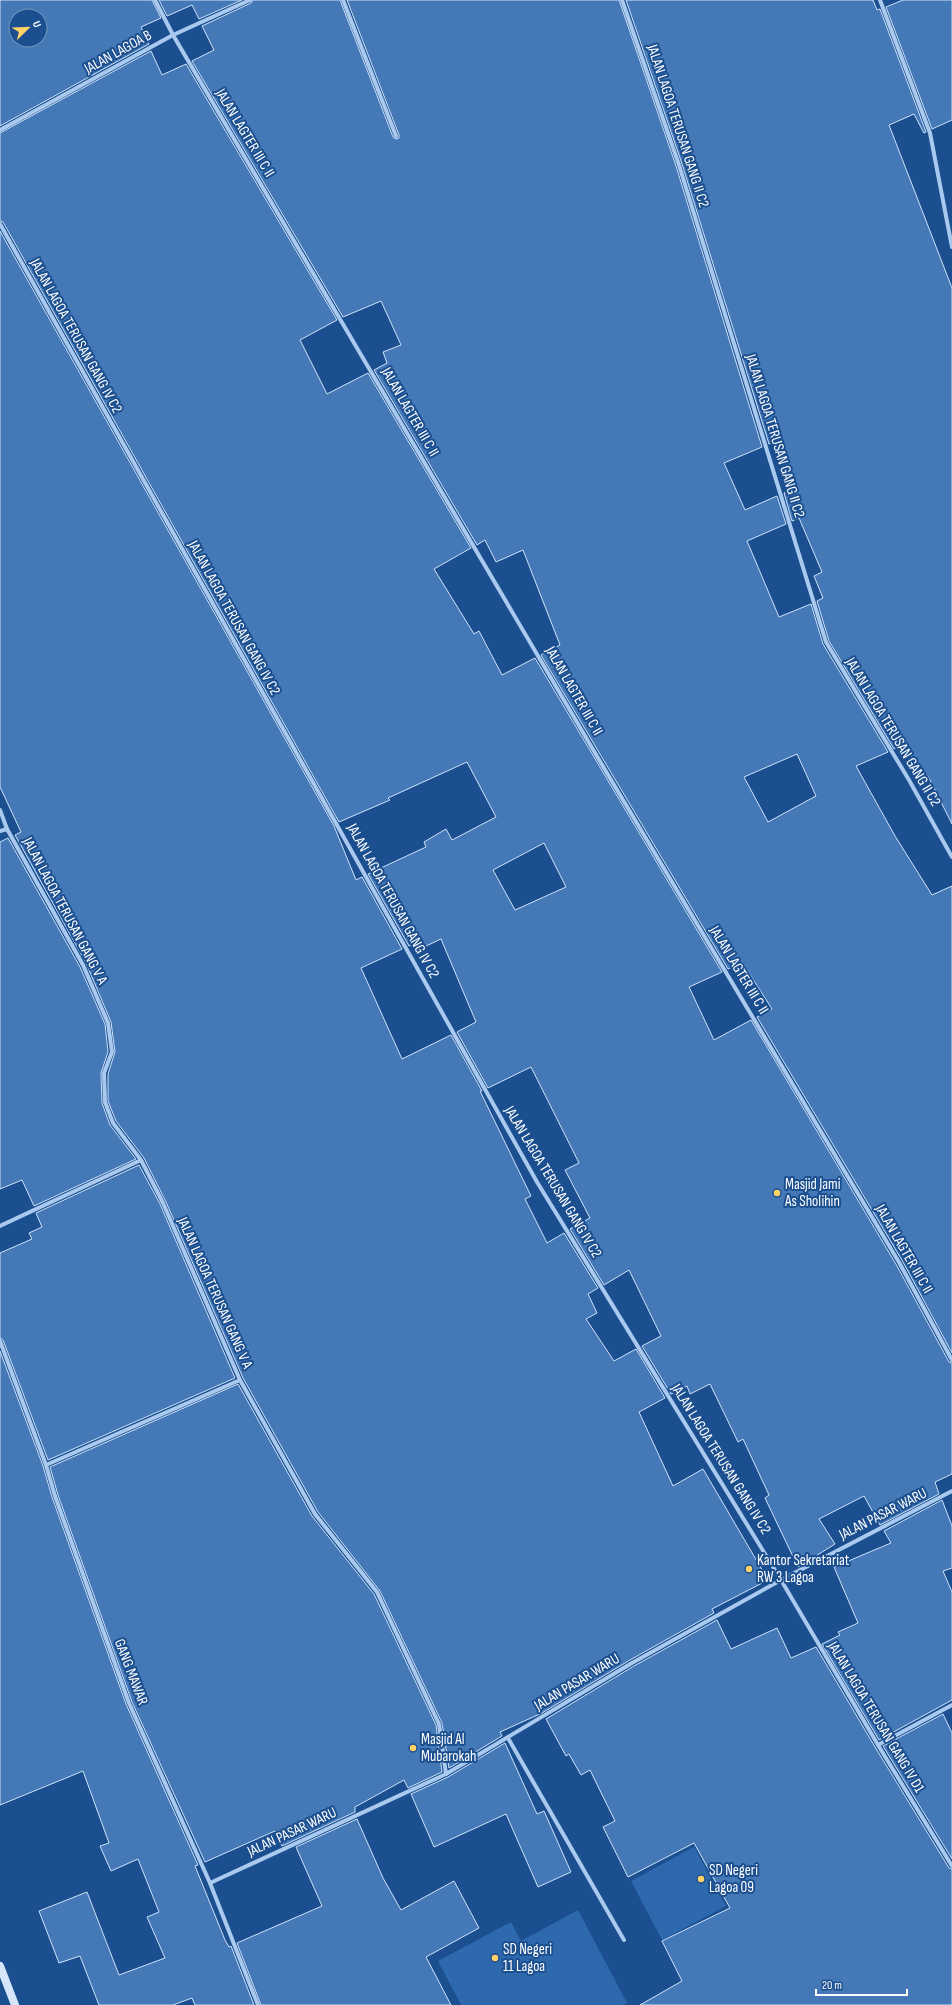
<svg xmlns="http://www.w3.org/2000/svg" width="952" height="2005" font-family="'Sofia Sans Condensed',sans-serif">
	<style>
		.green { fill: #2e69ad }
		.building { fill: #4478b7; stroke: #cfe3fa; fill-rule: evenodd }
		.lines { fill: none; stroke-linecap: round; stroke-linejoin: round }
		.street { stroke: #a9c9ee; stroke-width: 4 }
		.secondary { stroke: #d6e6fa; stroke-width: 8 }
		.poi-dot { fill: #ffd166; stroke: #1b4f8f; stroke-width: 1.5 }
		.labels { text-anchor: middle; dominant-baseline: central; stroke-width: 4; stroke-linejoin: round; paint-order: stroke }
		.street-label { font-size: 15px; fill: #fff; stroke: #1b4f8f }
		.poi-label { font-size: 15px; fill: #fff; stroke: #1b4f8f; text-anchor: start }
	</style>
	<rect width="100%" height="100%" fill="#1b4f8f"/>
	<!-- green -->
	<g class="green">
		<path d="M694 1847 726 1906 662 1940 631 1881Z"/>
		<path d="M578 1910 627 2003 623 2005H461L438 1961 511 1922 521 1941Z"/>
	</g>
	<!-- building -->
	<g class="building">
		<path d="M0 0H152L161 18 141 27 149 44 0 126ZM16 16H40V40H16Z"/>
		<path d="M159 0H242L199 19 192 5 167 16Z"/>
		<path d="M253 0H340L393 137 396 139 399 138V135L347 0H619L676 166 762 447 724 463 745 510 777 496 786 524 747 541 779 617 811 604 823 644 888 752 856 766 895 836 932 895 952 886V1353L903 1262 757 1017 772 1009 742 962 728 969 541 655 560 645 523 550 496 562 485 540 477 545 374 370 387 363 383 352 401 345 381 301 343 317 192 61 214 50 202 26 251 3ZM797 754 816 796 768 822 744 777Z"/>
		<path d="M626 0H873L877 10 880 9 926 132 924 133 914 114 889 125 952 288V824L928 776 924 778 904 744 894 749 829 641 817 601 823 598 814 576 822 572 799 518 792 521 784 493 793 489 775 442 769 444 682 164Z"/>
		<path d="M903 0H952V120L932 129 886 7Z"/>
		<path d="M151 51 162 75 186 64 337 320 300 340 327 394 368 373 471 548 434 569 474 634 479 631 502 675 535 658 722 972 689 987 714 1040 751 1020 897 1266 949 1362 952 1363V1474L935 1482 939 1494 880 1525 864 1496 819 1519 835 1544 798 1567 765 1498 769 1495 743 1439 738 1442 710 1384 690 1394 687 1386 671 1394 642 1346 661 1336 629 1270 604 1285 570 1229 590 1218 565 1170 579 1163 531 1067 488 1088 457 1032 476 1022 441 939 424 947 421 940 409 946 368 874 426 847 424 842 446 829 452 840 496 817 467 762 388 798 390 800 339 822 3 222 0 221V133ZM544 843 566 887 515 910 493 870Z"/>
		<path d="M0 231 334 826 356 880 362 877 402 949 361 968 402 1059 451 1035 482 1091H480L531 1196 525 1199 547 1243 564 1233 598 1288 588 1294 597 1313 586 1319 614 1361 636 1349 665 1398 639 1412 673 1486 703 1469 768 1580 712 1609 714 1613 630 1660 542 1713 500 1732 502 1736 449 1768 442 1723 380 1591 318 1512 243 1378 166 1202 144 1158 116 1121 108 1101V1074L115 1052 111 1022 86 963 15 835 21 832 0 787Z"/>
		<path d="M8 838 80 967 105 1024 108 1052 101 1073 102 1103 110 1125 136 1159 34 1206 22 1180 0 1189V842Z"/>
		<path d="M139 1165 160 1204 235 1378 48 1460 3 1340 0 1338V1253L32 1239 29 1233 42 1227 36 1213Z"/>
		<path d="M0 1351 43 1466 52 1497 126 1704 198 1865 195 1866 225 1940 229 1947 231 1946 254 2005H195L192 1998 173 2005H99L80 1956 59 1963 39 1911 87 1892 119 1975 165 1958 147 1917 159 1912 138 1859 111 1871 100 1846 109 1843 83 1771 0 1805Z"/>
		<path d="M238 1384 312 1516 374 1594 436 1725 442 1772 408 1788 404 1780 355 1807V1812L282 1846 275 1831 205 1862 132 1702 58 1495 50 1467Z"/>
		<path d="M942 1500 952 1526V1568L943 1571 952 1592V1700L879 1740 822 1644 840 1635 838 1632 858 1623 834 1567 891 1543 884 1531Z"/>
		<path d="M717 1620 731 1649 777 1628 791 1658 816 1647 875 1747 949 1868 952 1869V2005H640L682 1981 662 1941 730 1908 694 1843 628 1877 603 1827 615 1821 590 1770 581 1775 569 1754 566 1756 546 1719 634 1666Z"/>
		<path d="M943 1714 952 1733V1859L883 1746Z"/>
		<path d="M505 1743 537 1814 544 1811 571 1872 538 1887 506 1814 434 1847 411 1794 448 1777Z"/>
		<path d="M357 1819 383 1878 401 1910 454 1881 479 1928 426 1957 451 2005H261L237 1943 322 1906 296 1847Z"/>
	</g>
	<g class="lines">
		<!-- street -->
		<g class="street">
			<path d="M155 0 173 35 598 758 900 1264 952 1360"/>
			<path d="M343 0 396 136"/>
			<path d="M622 0 679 165 826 642 909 780 952 857"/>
			<path d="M880 0 930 133 952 247"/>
			<path d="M0 130 173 35 250 0"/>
			<path d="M0 224 537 1182 781 1580 878 1745 952 1866"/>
			<path d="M0 810 7 829 83 965 108 1023 112 1052 104 1073 105 1102 113 1123 141 1160 163 1203 240 1380 315 1514 377 1592 439 1724 446 1774"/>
			<path d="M0 831 7 829"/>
			<path d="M0 1226 141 1160"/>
			<path d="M0 1341 46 1465 55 1496 129 1703 210 1883 258 2005"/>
			<path d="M46 1465 240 1380"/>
			<path d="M508 1738 624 1940"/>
			<path d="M878 1745 952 1705"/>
			<path d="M210 1883 446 1774 632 1663 781 1580 952 1491"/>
		</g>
		<!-- secondary -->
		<path class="secondary" d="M0 1966 15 2005"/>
	</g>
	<!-- markers -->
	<g class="poi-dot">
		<circle cx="777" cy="1193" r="4"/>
		<circle cx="749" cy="1569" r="4"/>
		<circle cx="413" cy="1748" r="4"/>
		<circle cx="701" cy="1879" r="4"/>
		<circle cx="495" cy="1958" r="4"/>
	</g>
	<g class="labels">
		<!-- street labels -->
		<g class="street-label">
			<text transform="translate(118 52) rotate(-29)">JALAN LAGOA B</text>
			<text transform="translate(678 126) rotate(72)">JALAN LAGOA TERUSAN GANG II C2</text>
			<text transform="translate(245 133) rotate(59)">JALAN LAGTER III C II</text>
			<text transform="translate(76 336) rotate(61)">JALAN LAGOA TERUSAN GANG IV C2</text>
			<text transform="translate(410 412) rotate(60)">JALAN LAGTER III C II</text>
			<text transform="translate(775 436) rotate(73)">JALAN LAGOA TERUSAN GANG II C2</text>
			<text transform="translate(234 618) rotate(61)">JALAN LAGOA TERUSAN GANG IV C2</text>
			<text transform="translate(574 691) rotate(60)">JALAN LAGTER III C II</text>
			<text transform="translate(893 732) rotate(59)">JALAN LAGOA TERUSAN GANG II C2</text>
			<text transform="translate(393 901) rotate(61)">JALAN LAGOA TERUSAN GANG IV C2</text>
			<text transform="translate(65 911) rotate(62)">JALAN LAGOA TERUSAN GANG V A</text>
			<text transform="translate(739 970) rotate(59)">JALAN LAGTER III C II</text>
			<text transform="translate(553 1182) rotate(59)">JALAN LAGOA TERUSAN GANG IV C2</text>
			<text transform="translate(904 1249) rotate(60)">JALAN LAGTER III C II</text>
			<text transform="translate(215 1293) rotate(66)">JALAN LAGOA TERUSAN GANG V A</text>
			<text transform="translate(721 1459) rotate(58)">JALAN LAGOA TERUSAN GANG IV C2</text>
			<text transform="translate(883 1514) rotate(-27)">JALAN PASAR WARU</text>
			<text transform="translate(131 1672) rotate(69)">GANG MAWAR</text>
			<text transform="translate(577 1682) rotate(-31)">JALAN PASAR WARU</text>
			<text transform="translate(876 1717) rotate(59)">JALAN LAGOA TERUSAN GANG IV D1</text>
			<text transform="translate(292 1832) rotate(-25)">JALAN PASAR WARU</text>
		</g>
		<!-- poi labels -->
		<g class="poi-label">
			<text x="785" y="1184">Masjid Jami<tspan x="785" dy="17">As Sholihin</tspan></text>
			<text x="757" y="1560">Kantor Sekretariat<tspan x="757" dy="17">RW 3 Lagoa</tspan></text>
			<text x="421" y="1739">Masjid Al<tspan x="421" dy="17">Mubarokah</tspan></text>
			<text x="709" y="1870">SD Negeri<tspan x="709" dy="17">Lagoa 09</tspan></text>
			<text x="503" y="1949">SD Negeri<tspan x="503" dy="17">11 Lagoa</tspan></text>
		</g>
	</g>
	<!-- north arrow -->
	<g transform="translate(28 28) rotate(67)"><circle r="19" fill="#1b4f8f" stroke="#7695bc"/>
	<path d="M0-3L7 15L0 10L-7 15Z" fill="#ffd166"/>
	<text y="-6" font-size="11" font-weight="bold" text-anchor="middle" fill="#ffffff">U</text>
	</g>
	<!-- scale -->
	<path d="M816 1989v6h91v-6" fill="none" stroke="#ffffff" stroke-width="2"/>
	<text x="822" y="1989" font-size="12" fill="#ffffff" stroke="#1b4f8f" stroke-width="3" paint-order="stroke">20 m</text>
</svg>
